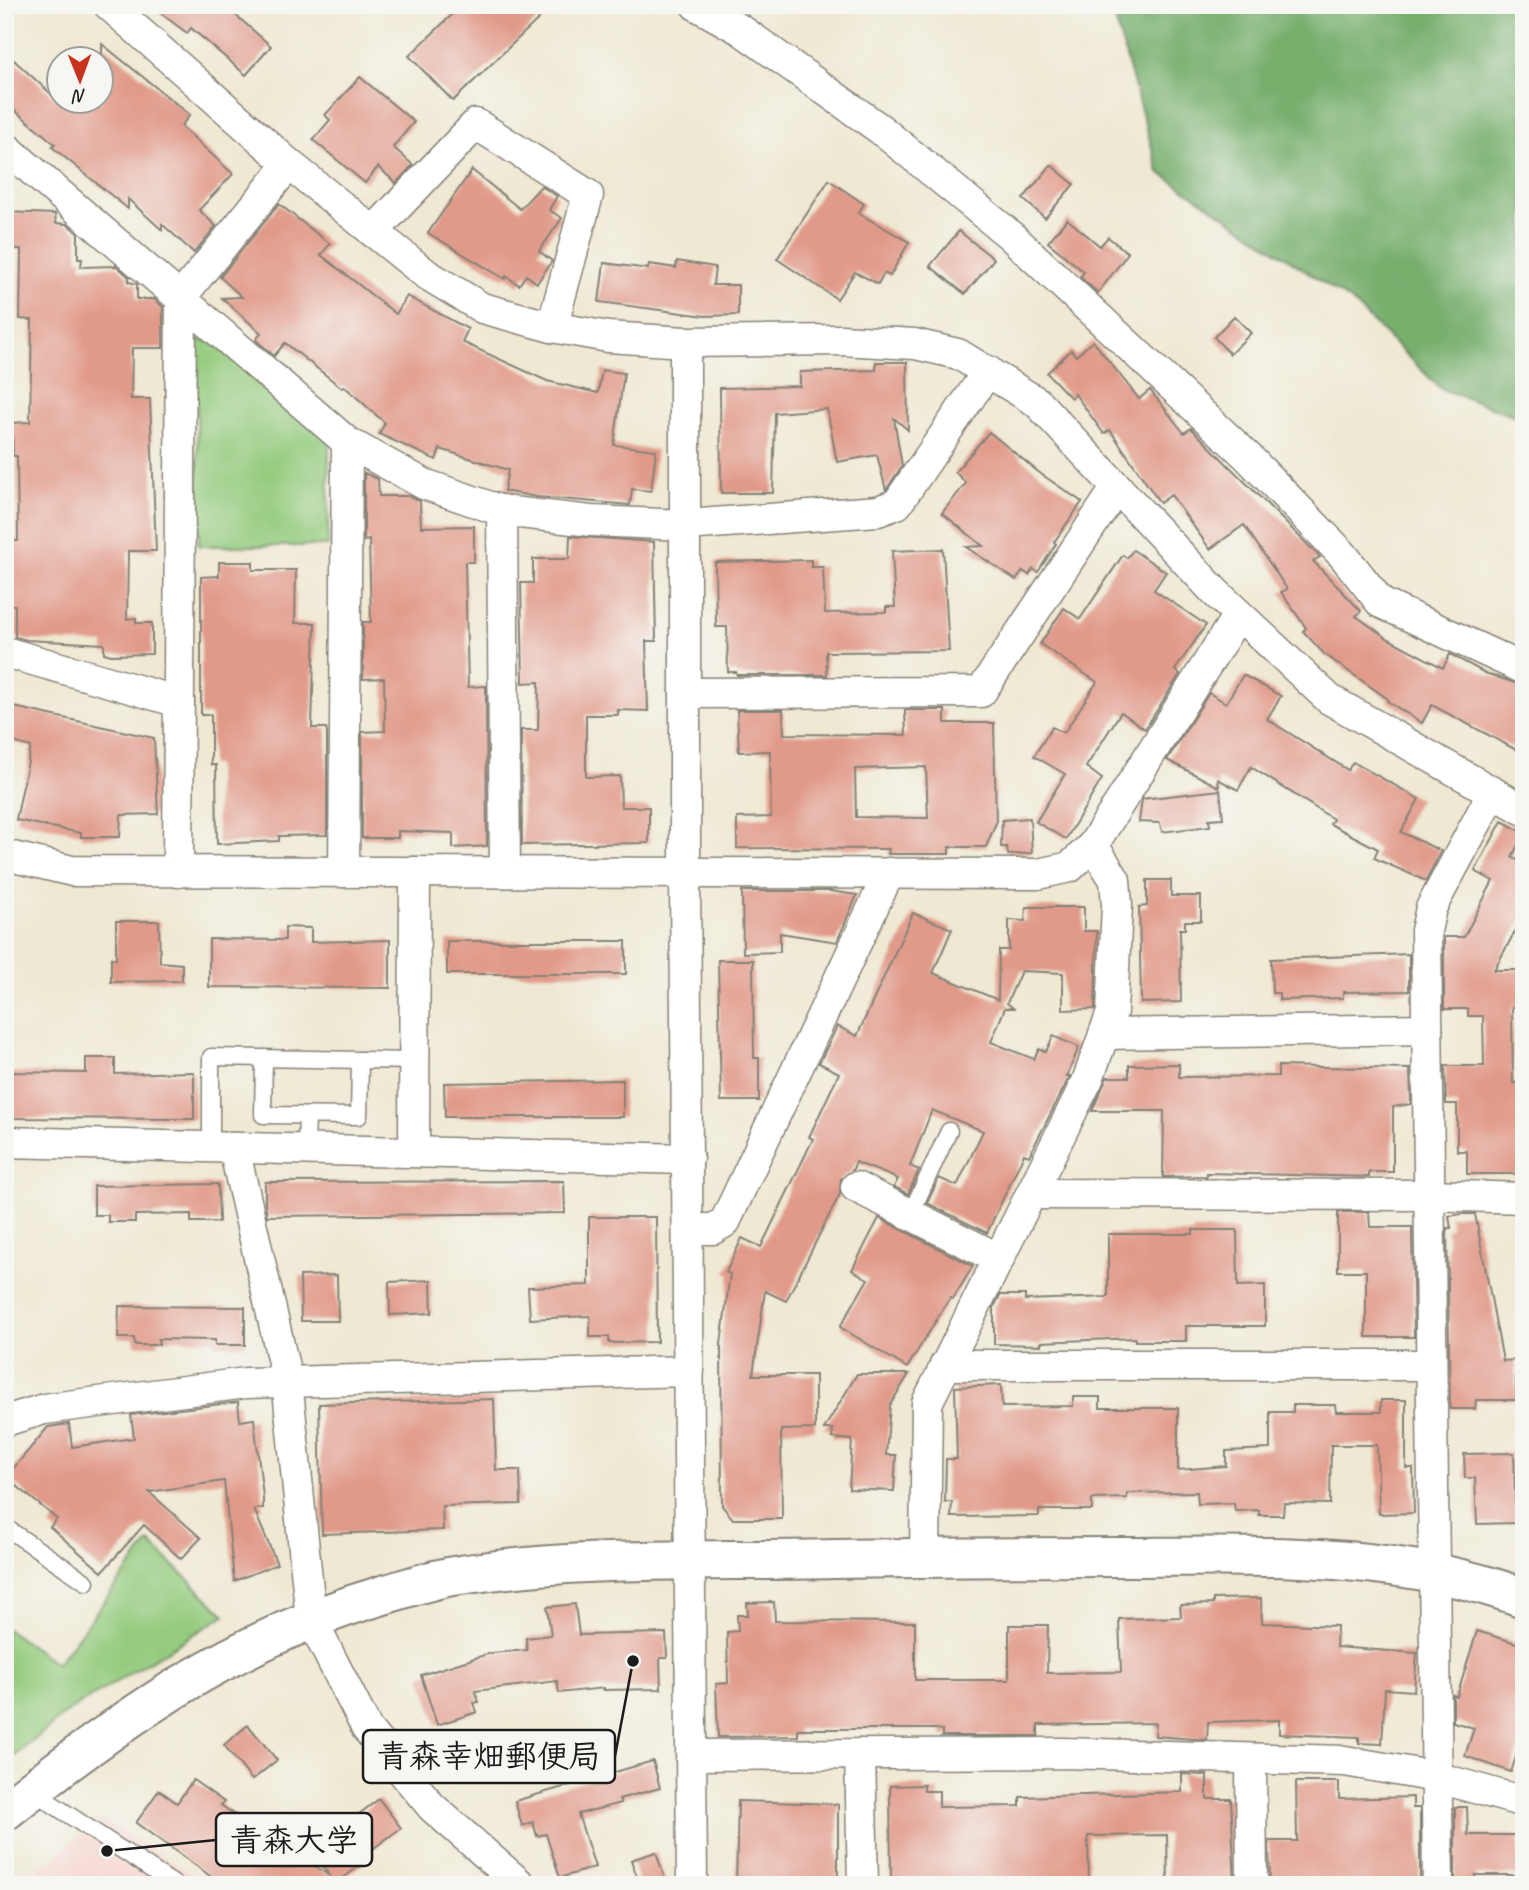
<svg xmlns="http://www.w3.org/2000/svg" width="1529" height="1890" font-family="Caveat,'Klee One',sans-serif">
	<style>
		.built { fill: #f7d0ca }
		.green { fill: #94cb7e; stroke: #58744d; stroke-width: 2 }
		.forest { fill: #77af6d; stroke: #4a6644; stroke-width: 2 }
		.building { fill: #e19a89; fill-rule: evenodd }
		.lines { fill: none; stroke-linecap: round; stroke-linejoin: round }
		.lane-casing { stroke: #868277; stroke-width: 19 }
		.street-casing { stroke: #868277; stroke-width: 33 }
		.secondary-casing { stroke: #868277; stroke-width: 42 }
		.lane { stroke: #fff; stroke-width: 16 }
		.street { stroke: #fff; stroke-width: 30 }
		.secondary { stroke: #fff; stroke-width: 38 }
		.leader { fill: none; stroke: #1c1c1c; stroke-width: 2.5 }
		.callout-dot { fill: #1c1c1c; stroke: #f6f6f2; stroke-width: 2.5 }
		.callout { fill: #f6f6f2; stroke: #1c1c1c; stroke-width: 2.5 }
		.callout-label { font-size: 32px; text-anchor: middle; font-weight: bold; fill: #1c1c1c }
	</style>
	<rect width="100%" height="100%" fill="#f6f6f2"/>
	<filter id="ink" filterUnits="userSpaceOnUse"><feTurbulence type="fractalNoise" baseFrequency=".0143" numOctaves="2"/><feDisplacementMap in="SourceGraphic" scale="14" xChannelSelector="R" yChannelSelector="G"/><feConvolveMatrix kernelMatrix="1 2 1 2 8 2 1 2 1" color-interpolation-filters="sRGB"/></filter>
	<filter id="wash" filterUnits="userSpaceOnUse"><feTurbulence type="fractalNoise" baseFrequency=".00686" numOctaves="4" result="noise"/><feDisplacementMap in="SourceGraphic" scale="28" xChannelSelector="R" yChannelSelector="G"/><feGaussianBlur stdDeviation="1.57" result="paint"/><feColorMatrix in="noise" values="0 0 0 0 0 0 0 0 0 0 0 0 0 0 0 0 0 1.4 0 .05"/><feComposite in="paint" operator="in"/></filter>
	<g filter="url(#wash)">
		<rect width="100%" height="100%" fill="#efe8d2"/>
		<!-- built -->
		<path class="built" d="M100 1818 210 1885H20Z"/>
		<!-- green -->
		<g class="green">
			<path d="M196 339 212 342 329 439 328 546H199Z"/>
			<path d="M149 1542 225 1615 67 1712 5 1764V1628L57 1664Z"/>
		</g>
		<!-- forest -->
		<path class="forest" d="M1111 5H1524V419L1441 389 1352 302 1159 172Z"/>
		<g id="blocks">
			<!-- building -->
			<g class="building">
				<path d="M150 5H224L271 46 246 75 191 28 187 33Z"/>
				<path d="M462 5H553L453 101 409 56Z"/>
				<path d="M102 44 190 115 181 126 233 174 199 210 216 226 194 253 162 224V230L128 199V209L52 147 55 144 5 102V52L60 102H102Z"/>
				<path d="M360 77 414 122 393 147 413 165 396 183 378 167 365 183 313 140 330 120 325 115Z"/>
				<path d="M1051 165 1074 184 1045 218 1023 199Z"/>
				<path d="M472 170 520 209 541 186 557 196 549 210 562 218 539 251 552 261 537 283 526 275 519 285 506 276 505 279 428 233Z"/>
				<path d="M829 180 864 204 858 213 909 242 890 276 884 273 878 284 855 272 837 299 777 259Z"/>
				<path d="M279 204 330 244 321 255 396 314 407 296 468 329 462 342 547 381 598 393 602 370 624 373 614 445 656 450 651 491 632 489 630 505 537 497 504 491 508 470 440 449 436 460 379 434 385 423 344 386 342 388 285 343 274 356 256 340 261 333 222 298 242 297 220 277Z"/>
				<path d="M5 212 55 214 56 223 67 224 78 233V259H82L81 267 117 266 129 277V282L137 284V299H154L163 307V348H132L131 399H150L156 551H128L127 619 136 618V623H152V654L111 655 104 653V644L27 640 15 637V605H5V541H18L17 456H13L12 423 30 422 32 320 20 319 21 249H5Z"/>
				<path d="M1067 219 1100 246 1108 237 1128 253 1098 293 1080 277 1084 272 1048 242Z"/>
				<path d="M959 231 994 259 965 294 930 266Z"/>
				<path d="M677 261 715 267 713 285H738V315L705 316 599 302 604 263 648 269 649 264 676 268Z"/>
				<path d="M1234 316 1251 333 1230 354 1214 337Z"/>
				<path d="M1093 341 1139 399 1150 390 1184 433 1191 428 1320 557 1313 561 1361 611 1356 616 1387 638 1443 668 1450 654 1485 673 1524 686V754L1432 705 1422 723 1387 701 1388 699 1324 654 1303 631 1306 628 1281 592 1287 589 1244 525 1210 549 1171 495 1160 503 1110 430 1104 434 1075 394 1071 398 1047 373 1071 350 1076 356Z"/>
				<path d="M876 362H907L908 430 894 418 902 466 886 490 877 455 837 462 827 409 775 413 773 493H721L720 388 800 386V372L876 370Z"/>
				<path d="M989 432 1041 474 1082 502 1054 542 1056 544 1038 572 1033 569 1029 575 1023 571 1016 580 966 547 983 546 942 513 966 483 955 472Z"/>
				<path d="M364 473 378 479 379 496H409L420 501 421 527 474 526V562H465L468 687 486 686 487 846 453 848V833L398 831V838H362V732L385 731 384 678 363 679V622H371L369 540 364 541Z"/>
				<path d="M570 536 654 542 656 641H646L648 711 618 710V715H586V777L620 776 621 807H649V843L522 845 521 730H538L539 682 523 683 521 583H533V559H569Z"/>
				<path d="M943 549 949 651 826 652 827 675H737L736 672H728L727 627H716L715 562 811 560V567H823L825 613 886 612V607H895L892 551Z"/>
				<path d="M1133 550 1166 572 1154 590 1206 625 1175 670 1180 674 1145 729 1121 712 1086 767 1102 779 1066 839 1036 822 1065 774 1034 756 1052 727 1064 733 1097 682 1040 644 1064 608 1080 619 1123 555 1127 558Z"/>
				<path d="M219 562H253V570H296L295 623H315L312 728H326L327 733V835L279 836V841L217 844 216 765H211V715H201V577L219 576Z"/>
				<path d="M1243 675 1281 696 1267 719 1348 770 1353 762 1419 799 1401 832 1441 851 1426 881 1374 858 1378 849 1330 824 1333 819 1251 767 1238 790 1218 779 1219 787 1167 760 1209 693 1226 703Z"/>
				<path d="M5 705 154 738 158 814 121 815 120 837H81V833L16 820 31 747 5 740Z"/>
				<path d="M737 710H783L784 734 906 735 905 710H945V723H994L996 823 986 847H949V854H888L889 849 737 848V818L771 817 770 751 739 752ZM926 767 928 818 856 817 855 769Z"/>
				<path d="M1220 790 1223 818 1209 819 1210 826 1162 832 1160 823 1139 822 1142 799Z"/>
				<path d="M1030 818 1032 853 1008 855 1007 847H1001L1002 820Z"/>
				<path d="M1502 821 1524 833 1512 857 1524 864V915L1494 970H1524V1007H1512L1513 1083H1524V1174H1467V1151H1457V1104H1446L1445 1066H1484L1483 1016H1468V1009H1444V937H1464L1493 881 1475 871Z"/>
				<path d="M1147 880H1171V896H1201V921H1185V929H1180L1181 1002 1141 1003 1139 907 1147 906Z"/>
				<path d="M742 891H830L857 895 837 942 780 933V952L743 953Z"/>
				<path d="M1026 907H1084V931H1097L1095 1009 1063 1010V973L1021 971 1007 1003 1013 1008H1005L991 1042 1034 1059 1039 1049 1046 1052 1053 1036 1079 1047 1067 1076H1070L1029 1156 1024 1154 987 1233 927 1203 939 1178 957 1186 983 1131 932 1110 910 1166 919 1170 908 1194 894 1187 898 1179 856 1162 852 1171 841 1179 840 1194 786 1301 765 1291 753 1375H815V1429L781 1430 782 1519H733L722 1506 721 1344 730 1274 726 1272 742 1238 761 1247 813 1139 809 1137 839 1073 819 1063 830 1041 837 1026 857 1036 913 913 952 929 933 973 998 1000 999 950H1009V920L1025 921Z"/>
				<path d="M116 921H159L160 962 182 964V981L111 982V958L116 959Z"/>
				<path d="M285 927 311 928V942L390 940V988L209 987V939L285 940Z"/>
				<rect x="447" y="941" width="179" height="33"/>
				<path d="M1409 954V991L1343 992V998L1279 1000V993H1272L1271 959Z"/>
				<path d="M718 960H753L754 1058H759V1101H721Z"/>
				<path d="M86 1058H115V1074L194 1072V1119L5 1118V1072L86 1073Z"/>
				<path d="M1179 1064V1077L1278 1076V1066L1410 1069 1411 1104 1393 1107V1172H1369V1177L1207 1173V1176L1163 1177 1164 1111H1092L1107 1077H1129V1065Z"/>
				<path d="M623 1080V1117H445L444 1083Z"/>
				<path d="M564 1181 565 1213 267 1216 265 1203V1182Z"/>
				<path d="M218 1184 219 1222H191V1214L135 1215V1222H108V1215H94V1186Z"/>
				<path d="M1338 1212H1369L1370 1227H1412L1414 1337H1366V1271H1338Z"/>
				<path d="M1462 1214H1475L1503 1361 1516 1360V1400H1476L1475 1409H1450L1447 1228H1451L1449 1216Z"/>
				<path d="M589 1217H656L657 1342 609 1343V1337H590V1316L530 1319 528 1287 589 1285Z"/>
				<path d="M879 1218 973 1266 953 1299 950 1298 907 1368 840 1327 868 1279 852 1270Z"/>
				<path d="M1193 1230H1237L1238 1286 1265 1285V1326H1186V1341H1135V1338L1041 1342V1345L994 1344V1307L1000 1295H1025V1300L1108 1297V1234H1193Z"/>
				<path d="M337 1275 338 1321H301L300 1276Z"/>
				<path d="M431 1280 432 1313 390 1315 389 1282Z"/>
				<path d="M119 1306 245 1307V1345H215V1340L158 1339 159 1345H135L134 1338H118Z"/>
				<path d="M857 1374H909L890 1405 886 1455H896L894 1491 849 1489 852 1440 832 1438 833 1429H824Z"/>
				<path d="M1001 1385 1002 1407 1073 1406V1397H1100V1408H1178V1470L1226 1466V1451L1270 1449V1412H1293V1405H1335L1336 1412H1381V1400H1406V1468H1413L1414 1513 1379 1514 1377 1445H1331L1330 1504 1284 1503 1283 1515H1259V1510L1235 1511 1234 1503 1198 1504 1197 1492 1127 1493V1498L1092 1499V1510H1039V1516L951 1517 952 1502H945L946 1459H957L955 1387Z"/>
				<path d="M494 1399 496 1470H520L521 1504 442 1506 443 1530 322 1534 319 1404Z"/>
				<path d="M238 1402 240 1421 254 1419 263 1497V1508L254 1509 277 1564 234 1581 224 1481 149 1492 201 1538 181 1559 144 1525 102 1572 50 1527 57 1519 6 1477 48 1427 69 1424 72 1447 134 1438 131 1415Z"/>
				<path d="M1514 1453 1516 1523 1477 1524 1475 1478H1465L1464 1454Z"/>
				<path d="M1261 1598 1262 1623 1337 1626 1336 1647 1417 1653 1414 1691 1385 1689 1382 1744 1359 1743V1737L1279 1734V1720L1208 1722 1207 1740 1155 1736 1156 1723 1038 1725V1736H942V1730L936 1729H798V1736L718 1737 716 1684 728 1683 727 1632 738 1631 737 1615H748L747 1603 774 1602 775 1621 915 1622V1680H1009V1625H1048L1047 1673 1121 1672 1119 1619 1181 1617 1180 1605 1213 1604V1599Z"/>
				<path d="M575 1604 579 1635 666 1633 667 1658H660L661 1689 604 1690V1688L559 1693 557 1681 475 1691 479 1702 474 1703 477 1712 437 1725 421 1675 491 1653 527 1650 526 1638 551 1635 547 1607Z"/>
				<path d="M1477 1631 1523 1645 1524 1733 1511 1772 1465 1756 1474 1728 1453 1722V1695L1457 1696Z"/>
				<path d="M248 1725 277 1760 252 1780 224 1745Z"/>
				<path d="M653 1761 660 1788 619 1799 621 1803 578 1814 595 1867 560 1878 546 1834 537 1836 533 1822 522 1826 515 1801Z"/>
				<path d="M1182 1774 1207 1775V1799H1231L1235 1885H1168L1167 1835 1088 1836 1089 1885H891L890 1786 924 1785V1791H939V1807L1020 1806V1797L1182 1792Z"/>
				<path d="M193 1780 224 1802 221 1805 299 1860 302 1857 331 1877 310 1851 379 1799 401 1828 370 1851 373 1856 338 1882 342 1885H223L136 1823 159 1790 177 1803Z"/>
				<path d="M1296 1782H1339V1799L1413 1797V1808H1420V1885H1270L1269 1841H1297Z"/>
				<path d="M738 1801 838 1804V1885H736Z"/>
				<path d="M1455 1807H1467L1468 1835H1519V1875H1475V1885H1455Z"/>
				<path d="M656 1852 667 1885H640L631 1860Z"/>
			</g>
		</g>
	</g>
	<g filter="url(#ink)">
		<use href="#blocks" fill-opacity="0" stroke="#868277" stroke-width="2"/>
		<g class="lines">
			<!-- lane casing -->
			<g class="lane-casing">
				<g id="lane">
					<path d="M264 1058 263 1115 359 1116 360 1060"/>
					<path d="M211 1145V1057L414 1061"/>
					<path d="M306 1148 307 1116"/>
					<path d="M910 1215 949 1131"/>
					<path d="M5 1527 86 1582"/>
					<path d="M31 1790 175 1885"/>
				</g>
			</g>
			<!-- street casing -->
			<g class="street-casing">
				<g id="street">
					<path d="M109 5 289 164 426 274 482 308 552 327 608 337 685 342 841 340 915 344 958 354 1037 402 1215 592 1329 699 1524 810"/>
					<path d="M696 5 741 30 880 129 1010 235 1247 456 1343 555 1381 603 1524 669"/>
					<path d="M5 147 347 442 424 484 502 511 591 521 685 525 878 511 897 504 988 371"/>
					<path d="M373 232 476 124 588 195 552 327"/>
					<path d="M685 342V873L692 1885"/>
					<path d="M502 510 505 872"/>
					<path d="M5 652 179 702"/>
					<path d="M685 693 981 692 1117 487"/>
					<path d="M5 855 72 871 1038 874 1070 867 1093 845 1238 615"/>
					<path d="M178 872 181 297 289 164"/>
					<path d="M344 872 347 442"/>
					<path d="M1104 1034 1427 1029"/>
					<path d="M5 1142 688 1159"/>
					<path d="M234 1148 287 1380 311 1619 367 1729 432 1807 521 1885"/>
					<path d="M414 1151 415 872"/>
					<path d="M856 1187 999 1259"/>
					<path d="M1031 1194 1429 1195 1524 1198"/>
					<path d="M688 1229H713L725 1222 889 873"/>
					<path d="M945 1365H1431"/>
					<path d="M5 1421 44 1409 246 1383 689 1371"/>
					<path d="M925 1557 927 1403 1088 1079 1112 1012 1117 905 1115 880 1093 845"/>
					<path d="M860 1754 863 1885"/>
					<path d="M692 1755 1063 1753 1345 1761 1436 1777 1524 1802"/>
					<path d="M1251 1759 1252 1885"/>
					<path d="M1438 1885 1426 931 1431 908 1493 792"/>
				</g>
			</g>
			<!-- secondary casing -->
			<g class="secondary-casing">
				<path id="secondary" d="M5 1811C123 1717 236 1638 383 1595 408 1588 434 1578 460 1575 583 1556 710 1562 834 1559 935 1557 1036 1557 1137 1557 1266 1556 1401 1552 1524 1598"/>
			</g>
			<!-- lane -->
			<use href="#lane" class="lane"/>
			<!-- street -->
			<use href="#street" class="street"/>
			<!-- secondary -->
			<use href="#secondary" class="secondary"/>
		</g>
	</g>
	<!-- callouts -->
	<path class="leader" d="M633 1661L615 1756M107 1851L216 1840"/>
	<g class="callout-dot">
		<circle cx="633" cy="1661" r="7"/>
		<circle cx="107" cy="1851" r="7"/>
	</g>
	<g class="callout">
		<rect x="363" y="1730" width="252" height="53" rx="7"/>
		<rect x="216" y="1813" width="156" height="53" rx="7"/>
	</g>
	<g class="callout-label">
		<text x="489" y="1767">青森幸畑郵便局</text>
		<text x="294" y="1851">青森大学</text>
	</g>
	<!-- margin -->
	<rect width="1529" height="1890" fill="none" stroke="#f6f6f2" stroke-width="28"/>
	<!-- north arrow -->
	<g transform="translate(80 80) rotate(179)"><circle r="33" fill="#f6f6f2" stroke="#9f9f9c" stroke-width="2"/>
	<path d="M0-5L12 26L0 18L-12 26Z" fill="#c8321e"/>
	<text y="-10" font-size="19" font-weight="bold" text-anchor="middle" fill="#1c1c1c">N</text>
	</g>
</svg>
